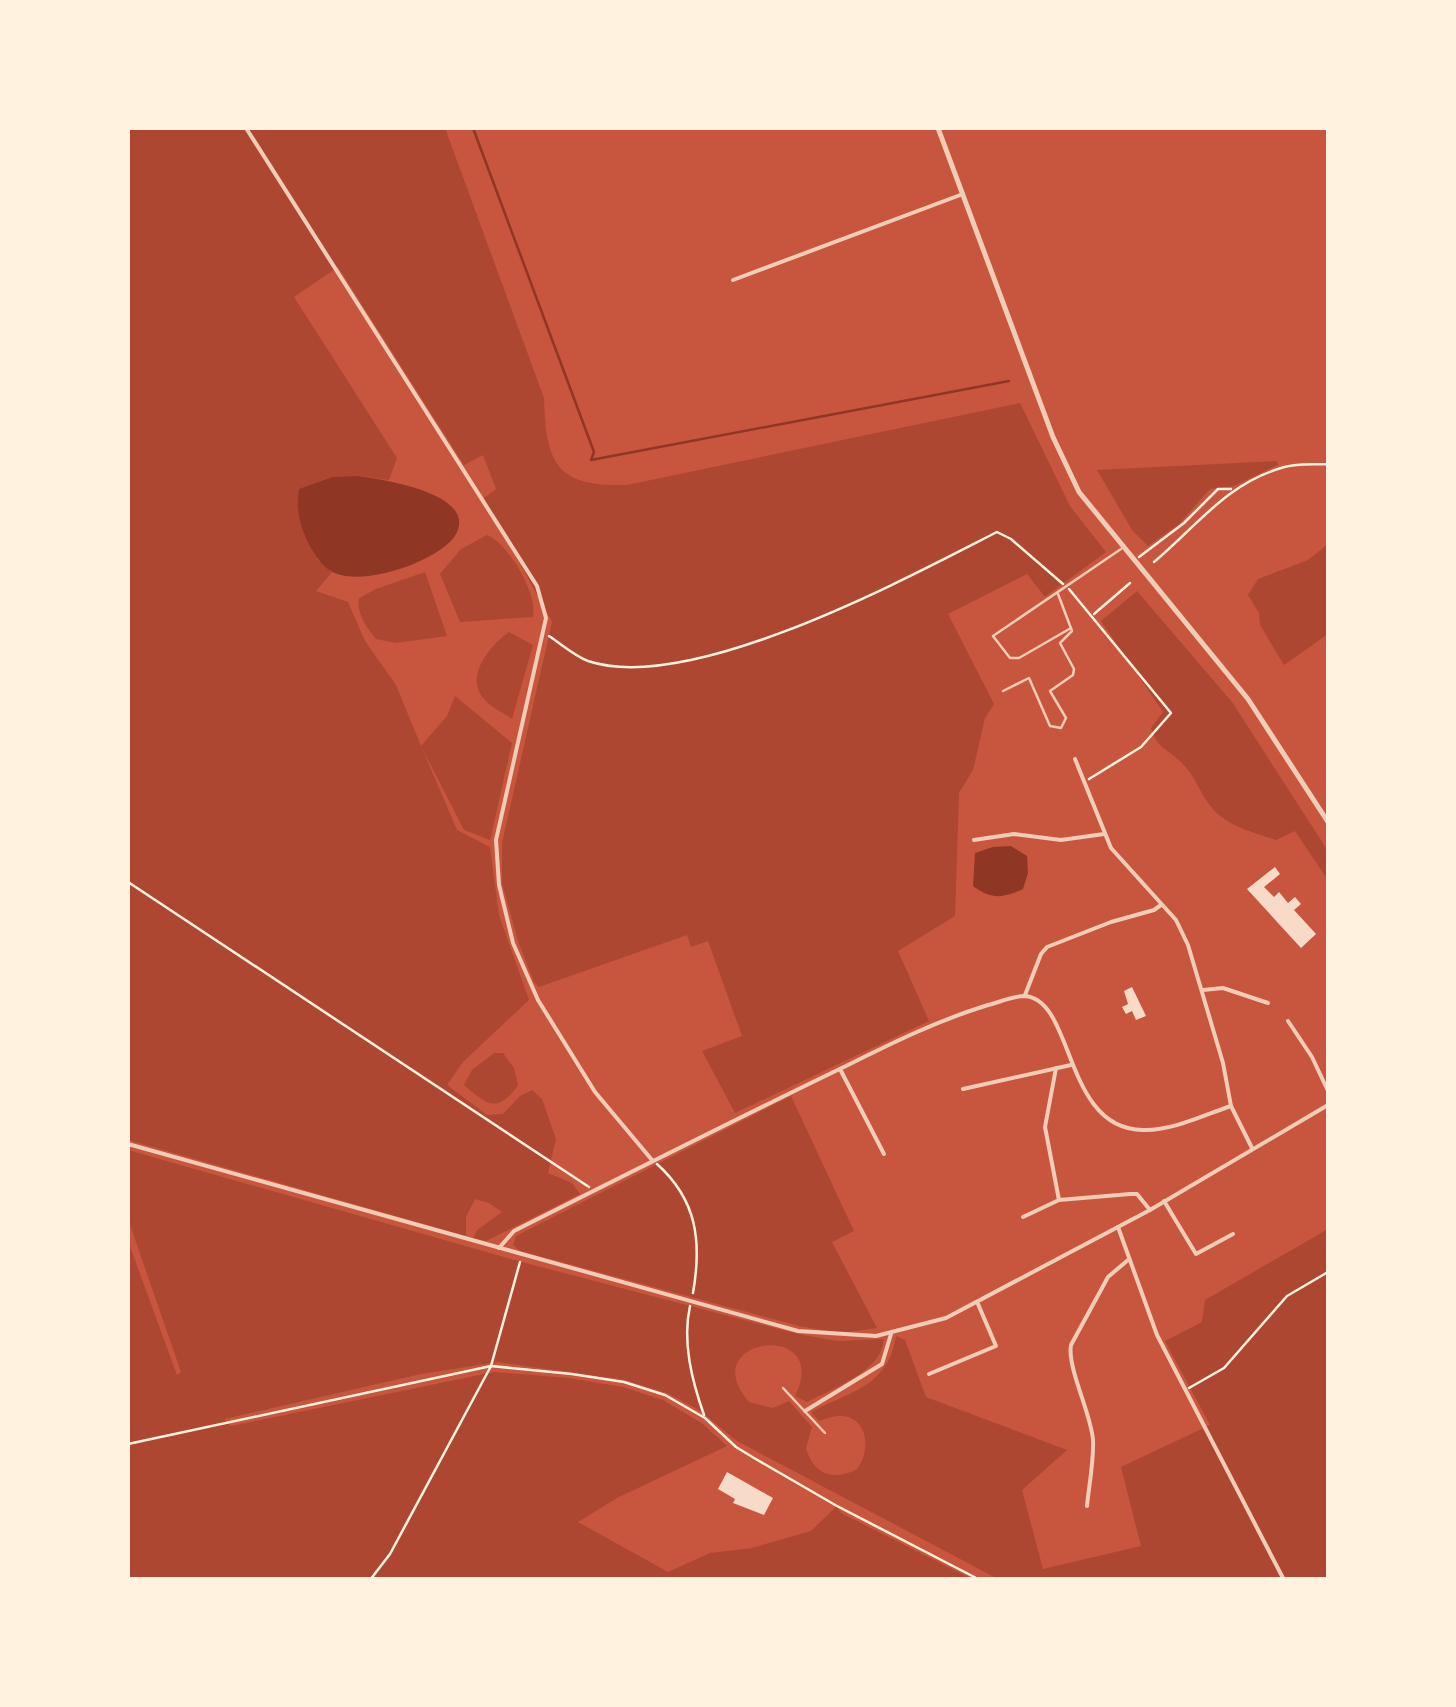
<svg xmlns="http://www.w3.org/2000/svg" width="1456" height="1707" font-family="'Fira Sans',sans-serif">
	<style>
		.green { fill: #ae4732 }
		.water { fill: #8f3625 }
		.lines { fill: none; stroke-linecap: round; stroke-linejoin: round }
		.stream { stroke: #8f3625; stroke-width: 2.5 }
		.building { fill: #f7dbc8 }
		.path { stroke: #fff3e0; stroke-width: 2.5 }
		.service { stroke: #f1ccb7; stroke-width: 2.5 }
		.minor { stroke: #f1ccb7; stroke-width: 4 }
		.tertiary { stroke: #f1ccb7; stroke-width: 5 }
	</style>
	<rect width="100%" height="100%" fill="#c8553d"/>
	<!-- green -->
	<g class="green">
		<path d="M128 128H445L544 398C546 465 557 487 627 485L1020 403 1070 506 1106 552 1045 597 1027 574 948 614 994 704 985 718 973 770 959 793 955 916 898 951 929 1021 735 1113 702 1051 742 1036 708 941 691 947 687 935 539 987 534 982 518 941 502 883V843L552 622 484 498 496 489 483 455 464 465 338 267 294 297 397 458 389 480 357 476 317 559 332 572 316 591 348 602 365 641 396 685 421 746 447 716 455 696 512 743 490 840 464 830 422 748 457 830 490 847 499 915 529 1000 463 1062 447 1085 487 1115 503 1114 520 1096 532 1090 542 1099 556 1139 548 1173 572 1183 580 1194 486 1241 473 1238 477 1230 502 1212 489 1203 475 1199 466 1217V1236L128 1140Z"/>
		<path d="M1277 461 1278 465 1234 486 1210 489 1179 524 1148 546 1132 530 1097 470Z"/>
		<path d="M487 535C508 543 538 594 533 617L460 622 440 574 461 549Z"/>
		<path d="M1328 544V634L1284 665 1260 625 1259 613 1248 595 1258 579 1308 560Z"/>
		<path d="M425 572 447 636 396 643 376 639C367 628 356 613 359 598L376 589Z"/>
		<path d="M1137 591 1232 702 1328 851V880L1295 831 1276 840C1255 833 1227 826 1212 808 1200 794 1195 775 1181 762 1166 747 1158 750 1151 728L1163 712 1101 621Z"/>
		<path d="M509 632 533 645 512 719C504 713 491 708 485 700 463 678 490 645 509 632Z"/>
		<path d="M494 1053H503L514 1068 518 1085C498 1114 487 1105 464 1085L472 1070Z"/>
		<path d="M791 1096 854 1231 832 1242 877 1328 842 1333 799 1326 520 1251 513 1245 516 1236Z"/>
		<path d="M128 1150 518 1261 798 1334 837 1341 884 1339C882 1372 833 1388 807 1402L795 1396C833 1319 692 1337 749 1402L773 1408 789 1401 812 1427 806 1448C813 1474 834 1482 857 1469 870 1452 870 1420 843 1416 835 1415 827 1419 819 1421L811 1412C852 1391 888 1386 896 1336L905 1340 926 1397 1067 1450 1022 1490 1043 1569 1141 1546 1121 1467 1210 1425 1165 1341 1202 1322 1205 1300 1328 1229V1579H998L737 1441 699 1410 669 1394 625 1380 498 1362 421 1374 224 1419 231 1426 494 1372 569 1378 623 1387 663 1400 703 1424 727 1446 617 1498 578 1522 668 1572 710 1553 752 1548 811 1531 837 1506 841 1513 972 1579H128V1241L177 1375 181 1372 128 1219Z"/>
	</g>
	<!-- water -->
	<g class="water">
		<path d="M357 476C380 479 478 493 456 534 441 561 359 589 331 571 322 566 316 556 311 548 301 530 295 510 299 489L333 477Z"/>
		<path d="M1011 846 1027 856 1028 873 1023 889C1004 898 991 900 973 886L975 853 993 847Z"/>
	</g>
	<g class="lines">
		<!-- stream -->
		<path class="stream" d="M473 128 594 452 591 460 1009 381"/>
	</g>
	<!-- building -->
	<g class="building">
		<path d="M1275 867 1280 874 1264 887 1274 897 1279 892 1288 903 1295 897 1301 904 1294 910 1316 934 1301 948 1247 889Z"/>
		<path d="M1132 987 1146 1016 1136 1020 1132 1011 1126 1014 1122 1007 1128 1004 1124 991Z"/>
		<path d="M727 1472 773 1498 764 1515 733 1503 735 1499 718 1489Z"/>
	</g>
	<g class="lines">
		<!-- path -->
		<g class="path">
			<path d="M1139 557 1184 523 1218 489H1231"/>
			<path d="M1154 562C1197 526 1225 485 1281 468 1295 463 1313 465 1328 464"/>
			<path d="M1069 589 1171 713 1141 747 1089 779"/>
			<path d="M1094 614 1130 583"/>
			<path d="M549 636C561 644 575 656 588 661 690 695 905 579 997 532L1011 539 1063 584"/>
			<path d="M128 882 589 1187"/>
			<path d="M657 1164C697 1200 702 1241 693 1293"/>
			<path d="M690 1306C682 1342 692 1381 704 1415"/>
			<path d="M1189 1388 1224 1368 1287 1296 1328 1272"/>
			<path d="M128 1444 491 1366 572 1374 624 1382 665 1395 705 1418 736 1447 754 1458 837 1506 980 1580"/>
			<path d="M370 1580 390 1554 491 1366 520 1262"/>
		</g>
		<!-- service -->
		<g class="service">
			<path d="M1071 628 1019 658H1010L993 636 1121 549"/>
			<path d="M1003 691 1029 678 1050 726 1061 728 1066 718 1050 691 1073 675 1074 669 1060 643 1072 631 1058 594"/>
			<path d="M783 1388 825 1433"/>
		</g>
		<!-- minor -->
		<g class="minor">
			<path d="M246 128 537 586 546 618 496 840 499 885 513 943 538 1000 595 1092 652 1160"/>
			<path d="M733 280 963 194"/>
			<path d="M1075 759 1111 848 1176 920 1188 945 1223 1063 1231 1106 1252 1148"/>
			<path d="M974 840 1014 834 1061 840 1104 834"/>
			<path d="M1203 990 1223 988 1268 1003"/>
			<path d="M1025 995 1041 954 1047 947 1111 922 1154 910 1161 905"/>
			<path d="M1288 1021 1312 1057 1328 1091"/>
			<path d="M1056 1068 1045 1127 1059 1200"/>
			<path d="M840 1069 884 1154"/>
			<path d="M963 1089 1071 1065"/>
			<path d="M128 1144 798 1331 876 1336 946 1318 1150 1210 1328 1105"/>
			<path d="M1164 1201 1196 1254 1233 1234"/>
			<path d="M1023 1217 1059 1200 1130 1194H1137L1150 1210"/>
			<path d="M1118 1227 1157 1335 1284 1580"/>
			<path d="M499 1248 514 1231C625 1175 736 1119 848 1065 894 1042 939 1020 988 1005 1000 1002 1013 996 1025 996 1075 1000 1063 1129 1143 1130 1172 1131 1204 1115 1231 1106"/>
			<path d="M929 1374 996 1346 978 1304"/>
			<path d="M805 1411 882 1364 891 1334"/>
			<path d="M1087 1506C1089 1485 1094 1461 1093 1440 1091 1413 1067 1368 1071 1345L1108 1277 1128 1260"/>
		</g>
		<!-- tertiary -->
		<path class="tertiary" d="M938 128 1053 437 1079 492 1248 699 1328 822"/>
	</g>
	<!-- border -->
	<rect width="1456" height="1707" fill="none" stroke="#fff3e0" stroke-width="260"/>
</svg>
